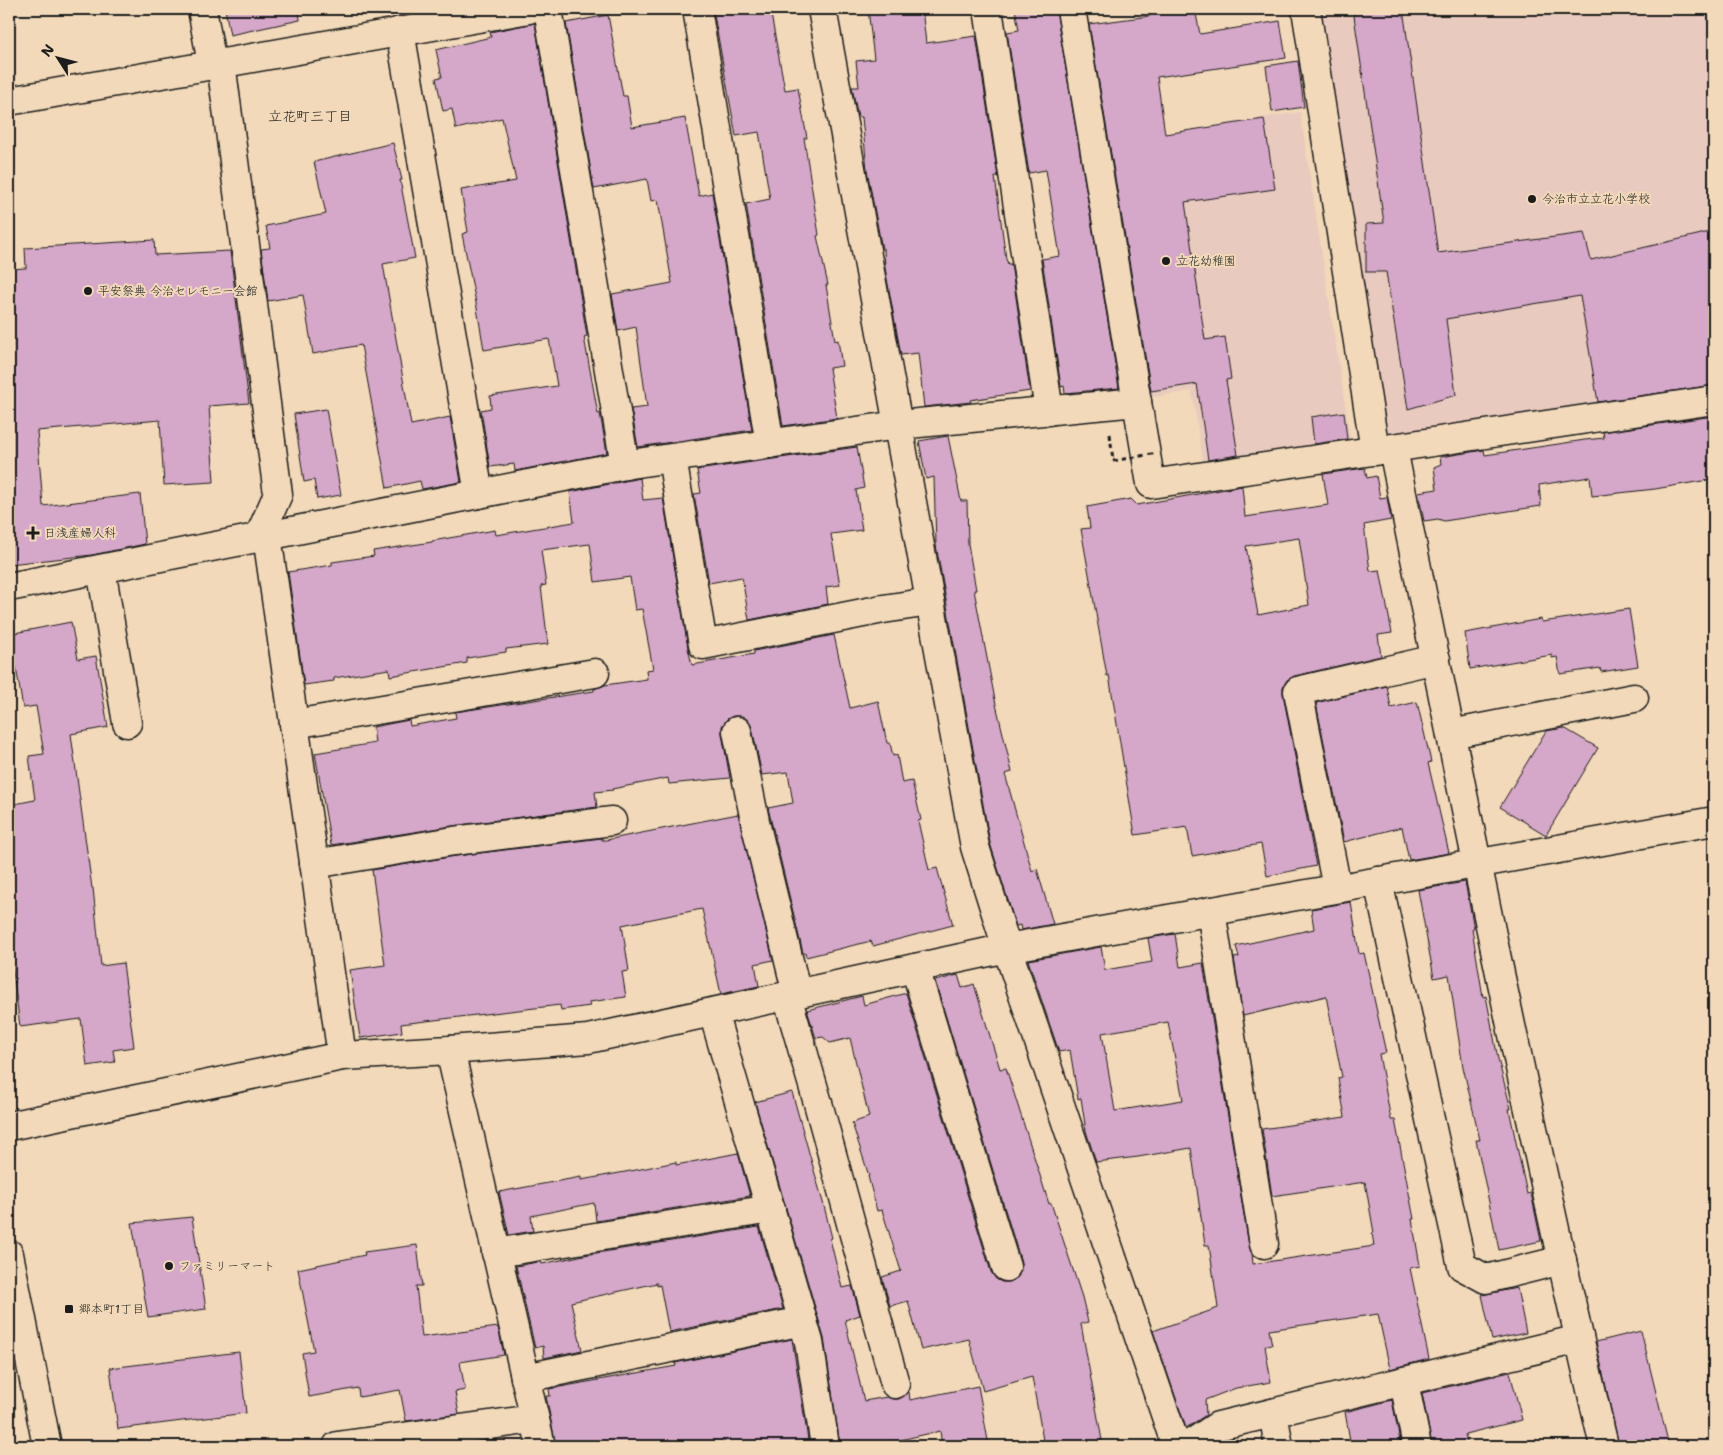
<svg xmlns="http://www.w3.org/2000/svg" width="1723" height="1455" font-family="'Shantell Sans','Klee One',sans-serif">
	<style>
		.built { fill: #e9cabe }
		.building { fill: #d5a7c8; stroke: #1c1c1c; fill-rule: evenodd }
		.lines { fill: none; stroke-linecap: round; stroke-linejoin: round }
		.street-casing { stroke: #1c1c1c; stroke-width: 31 }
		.secondary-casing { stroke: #1c1c1c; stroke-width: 31 }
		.path { stroke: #1c1c1c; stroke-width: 3; stroke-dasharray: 5 4; stroke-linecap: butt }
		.street { stroke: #f1d9b9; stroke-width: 28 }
		.secondary { stroke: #f1d9b9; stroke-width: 28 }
		.path-bridge { stroke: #1c1c1c; stroke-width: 3; stroke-dasharray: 5 4; stroke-linecap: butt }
		.poi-dot { fill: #1c1c1c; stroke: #f1d9b9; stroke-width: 2 }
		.labels { text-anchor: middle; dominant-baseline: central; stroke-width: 4; stroke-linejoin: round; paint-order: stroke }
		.poi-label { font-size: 12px; fill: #1c1c1c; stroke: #f1d9b9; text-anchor: start }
		.neighbourhood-label { font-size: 14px; fill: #1c1c1c; stroke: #f1d9b9 }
	</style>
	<rect width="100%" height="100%" fill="#f1d9b9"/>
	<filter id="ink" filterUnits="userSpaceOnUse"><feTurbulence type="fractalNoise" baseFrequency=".02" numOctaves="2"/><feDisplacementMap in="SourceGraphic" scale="10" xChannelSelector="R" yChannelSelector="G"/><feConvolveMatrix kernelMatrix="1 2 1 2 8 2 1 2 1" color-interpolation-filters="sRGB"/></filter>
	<g filter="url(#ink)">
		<!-- built -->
		<g class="built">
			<path d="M1320 9H1714V389L1386 436Z"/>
			<path d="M1300 112 1351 444 1204 468 1192 391 1147 398 1107 143Z"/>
		</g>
		<!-- building -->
		<g class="building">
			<path d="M225 9H299L300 20 230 35Z"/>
			<path d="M713 9H770L785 90 798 88 807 138H804L819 235 817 236 828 285H826L835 341 838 340 842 366 829 368 837 418 783 426 746 204 770 199 759 132 736 136Z"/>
			<path d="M868 9H922L926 43 976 36 998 177H995L1006 259 1008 264H1011L1030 391 970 400 971 402 924 407 918 353 901 355 885 268 884 249H882L867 170 862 117H858L852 87H859L856 61 874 59Z"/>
			<path d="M1015 9H1056L1119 388 1065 393 1064 386 1061 387 1042 259 1060 256 1046 170 1029 173 1007 32 1019 30Z"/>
			<path d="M1149 9H1195L1200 34 1280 21 1286 58 1157 77 1165 134 1264 119 1275 189 1185 202 1205 340 1225 337 1231 379 1226 380 1238 455 1208 460 1197 384 1151 391 1089 24 1150 16Z"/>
			<path d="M1353 9H1403L1438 253 1584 233 1591 260 1714 231V385L1598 402 1580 296 1446 319 1456 395 1408 409 1386 272H1366V224L1384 223Z"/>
			<path d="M608 15 623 96H627L632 127 685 118 699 196 712 193 752 430 638 447 631 409 647 407 636 327 618 331 612 294 672 283 658 200 651 201 647 179 594 189 566 23Z"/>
			<path d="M535 23 587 336 584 337 598 414 600 413 607 453 515 471 514 464 490 467 481 410 491 408 490 396 557 386 549 339 484 350 477 308 462 234 468 232 461 190 516 181 502 118 456 129 452 109 443 111 436 78 442 77 436 50 491 37 490 32Z"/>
			<path d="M1298 61 1304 107 1272 112 1266 66Z"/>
			<path d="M393 143 402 180H400L415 258 383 264 411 425 450 417 461 482 422 489 420 481 387 488 361 345 313 354 303 295 268 301 261 249 270 248 266 226 326 214 314 162Z"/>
			<path d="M154 240 155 255 230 251 249 403 209 406 214 482 164 485 160 420 37 431 43 506 140 494 145 544 92 555 9 564V269L26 268 25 248Z"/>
			<path d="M326 409 341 495 317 499 314 480 304 482 294 414Z"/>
			<path d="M1344 412 1347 439 1314 444 1311 417Z"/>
			<path d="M1714 416V479L1655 489 1592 496 1590 477 1539 485 1541 506 1444 521 1438 519 1424 521 1418 492 1437 489 1434 467 1441 464 1440 457 1484 450 1485 455 1585 440 1604 438 1603 432Z"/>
			<path d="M948 436 961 501H967L968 544 976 590H974L995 700 1012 772 1005 774 1032 871 1037 869 1053 924 1021 930 1020 925 1016 926 990 843 936 545 934 477 926 479 919 441Z"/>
			<path d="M857 447 864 488 856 490 862 530 831 534 840 585 826 587 828 604 749 620 742 577 709 583 694 494 701 493 697 470Z"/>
			<path d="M1365 468 1367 478 1376 476 1380 498 1387 497 1391 520 1364 525 1370 571 1380 570 1392 633 1378 635 1381 656 1294 676 1287 680 1283 687V694L1316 866 1267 876 1261 844 1192 856 1187 827 1135 835 1109 675 1107 676 1081 529 1090 528 1087 507 1131 499 1137 505 1242 486 1245 517 1328 505 1323 474ZM1299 538 1309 605 1258 615 1246 546Z"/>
			<path d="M640 478 643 500 663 498 688 648 692 665 754 654V651L834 635 850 708 878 701 887 743H890L893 756 897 755 902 783 912 781 921 820 918 821 929 870 937 868 953 925 873 946 871 941 806 957 805 953H803L768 808 793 803 788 772 762 775 752 728 748 720 742 716H733L727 719 722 726V734L730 778 669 784 668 778 612 789 613 790 595 792 597 807 452 826 331 845 315 753 375 743 373 727 409 720 410 726 456 718 455 712 594 691V689L605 685 647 679 646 670 653 669 642 609 635 610 630 577 595 582 590 544 541 550 546 585 541 586 548 644 506 649V652L467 658V663L390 676 389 669 334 678V681L304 685 288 572 332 565V562L374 556 373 551 432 542V541L495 530 496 535 574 522 570 492Z"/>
			<path d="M1629 609 1638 666 1601 672 1600 668 1560 674 1557 657 1552 658V655L1470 669 1465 633 1541 619 1542 622Z"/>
			<path d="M71 622 78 659 96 656 108 727 71 734 92 888H93L101 966 123 963 134 1047 113 1050 115 1062 87 1066 81 1019 20 1027 9 939V805L35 800 29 756 44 754 36 706 23 708 16 667 9 668V634Z"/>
			<path d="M1387 686 1391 708 1417 702 1431 762 1428 763 1449 853 1409 860 1402 827 1344 842 1316 703Z"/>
			<path d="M1564 728 1598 748 1546 835 1500 807 1546 731Z"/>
			<path d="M738 814 773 960 755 964 759 986 721 994 702 909 622 925 629 971 622 972 626 997 589 1002 590 1006 561 1010 560 1005 401 1024 402 1032 360 1038 350 970 385 965 372 870 456 856 602 838V840H606Z"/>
			<path d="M1465 882 1474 928 1472 929 1483 997 1486 996 1498 1059 1511 1109H1509L1527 1194 1531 1193 1541 1241 1499 1250 1476 1140H1480L1463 1067 1449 975 1434 978 1418 890Z"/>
			<path d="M1351 902 1359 954 1364 953 1386 1053 1379 1054 1391 1120H1395L1414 1219H1412L1420 1266 1410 1268 1429 1359 1390 1369 1378 1314 1269 1330 1272 1345 1265 1346 1271 1382 1236 1388 1205 1400 1206 1415 1186 1428 1153 1331 1218 1308 1209 1245H1205L1191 1148 1138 1157 1096 1162 1086 1131 1081 1098 1078 1099 1070 1050 1059 1052 1028 960 1101 947 1105 970 1152 962 1148 938 1175 934 1180 967 1203 963 1249 1246 1252 1254 1253 1264 1374 1246 1372 1233H1374L1365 1182 1272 1196 1262 1129 1345 1117 1338 1078 1342 1077 1326 996 1243 1016 1234 958 1239 957 1236 946 1314 929 1311 909ZM1168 1022 1183 1100 1115 1111 1102 1033Z"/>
			<path d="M958 975 962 988 974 984 1000 1069 1006 1068 1049 1204 1051 1203 1082 1297 1088 1322 1081 1324 1103 1446H1044L1032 1377 983 1391 969 1339 921 1350 908 1301 890 1306 882 1277 901 1271 882 1210 877 1211 868 1176H869L852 1123 869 1117 850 1038 830 1043 823 1037 816 1038 807 1010 862 996 864 1005 906 993 991 1272 996 1279 1002 1282H1010L1018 1277 1021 1270V1262L935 981Z"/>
			<path d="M792 1092 824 1206 832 1238 830 1239 842 1288 852 1286 860 1315 845 1320 864 1401 887 1397 892 1399H899L909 1392 910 1400 978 1386 989 1446H942L940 1431 874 1446H840L824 1338 755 1102Z"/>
			<path d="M738 1153 750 1196 596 1221 594 1203 531 1216 533 1231 509 1235 499 1192 581 1177V1180L636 1170 676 1162V1165Z"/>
			<path d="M192 1217 206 1309 148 1317 132 1223Z"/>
			<path d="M759 1227 783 1309 669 1332 660 1285 657 1286V1283L571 1302 582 1350 544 1358 543 1346 535 1348 516 1266 538 1262H541L542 1264 584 1255Z"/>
			<path d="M417 1245 422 1286H416L422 1337 498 1327 504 1355 460 1362 465 1390 455 1392 459 1414 406 1421 400 1390 359 1397 358 1388 309 1397 302 1353 314 1351 298 1269 365 1255 364 1252Z"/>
			<path d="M1517 1288 1526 1333 1492 1340 1482 1295Z"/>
			<path d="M1641 1331 1669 1446H1619L1596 1342Z"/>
			<path d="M792 1339 809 1446H556L546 1396H550L549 1389 676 1366 675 1363Z"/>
			<path d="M239 1352 246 1413 118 1429 110 1368Z"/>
			<path d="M1510 1372 1522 1420 1465 1434 1468 1446H1432L1422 1393Z"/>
			<path d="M1392 1400 1401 1446H1351L1345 1412Z"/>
		</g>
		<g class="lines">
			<!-- street casing -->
			<g class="street-casing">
				<g id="street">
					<path d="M202 9 212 64"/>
					<path d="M548 9 625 465"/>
					<path d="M697 9 770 444"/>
					<path d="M822 9 975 847 1007 948 1176 1446"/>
					<path d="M988 9 1049 411"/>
					<path d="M1071 9 1137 402"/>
					<path d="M1306 9 1375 451"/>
					<path d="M400 31 479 494"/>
					<path d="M221 63 278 494 259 537"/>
					<path d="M9 101 529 9"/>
					<path d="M1393 449C1460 782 1527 1115 1604 1446"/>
					<path d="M672 458 703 645 883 609 930 602"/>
					<path d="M267 536 342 1056"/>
					<path d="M101 569 127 723"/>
					<path d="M9 587 630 464 898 425 1137 402 1151 484 1714 400"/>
					<path d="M294 724 595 673"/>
					<path d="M737 731 756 826 797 994"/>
					<path d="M1451 734 1634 698"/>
					<path d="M314 864 454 841 612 821"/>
					<path d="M1378 881 1462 1266 1486 1279 1562 1260"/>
					<path d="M1337 888 1298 691 1436 659"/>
					<path d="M1211 911 1264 1244"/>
					<path d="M915 968 1006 1267"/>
					<path d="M787 996 818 1103 895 1384"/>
					<path d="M713 1012 809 1342 825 1446"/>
					<path d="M450 1050 541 1446"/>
					<path d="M9 1126 342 1056 450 1050 588 1039 1007 948 1714 821"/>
					<path d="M496 1253 771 1209"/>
					<path d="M525 1378 803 1321"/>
					<path d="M1404 1382 1417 1446"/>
					<path d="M1273 1413 1279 1446"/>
					<path d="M337 1446 534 1419"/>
					<path d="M1188 1446 1218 1426 1579 1339"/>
				</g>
			</g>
			<!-- secondary casing -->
			<g class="secondary-casing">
				<path id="secondary" d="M9 1254 47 1446"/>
			</g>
			<!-- path -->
			<path class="path" d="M1110 434 1113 461"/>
			<!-- street -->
			<use href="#street" class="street"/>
			<!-- secondary -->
			<use href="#secondary" class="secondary"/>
			<!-- path-bridge -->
			<path class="path-bridge" d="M1113 461 1157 453"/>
		</g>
	</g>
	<!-- markers -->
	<g class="poi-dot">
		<circle cx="1532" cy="199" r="5"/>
		<circle cx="1166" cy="261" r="5"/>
		<circle cx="88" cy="291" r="5"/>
		<path d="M30.5 525.5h5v5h5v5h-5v5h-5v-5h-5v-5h5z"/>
		<circle cx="169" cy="1266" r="5"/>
		<rect x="64" y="1304" width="10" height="10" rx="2.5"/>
	</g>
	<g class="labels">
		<!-- poi labels -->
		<g class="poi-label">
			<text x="1542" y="199">今治市立立花小学校</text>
			<text x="1176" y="261">立花幼稚園</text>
			<text x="98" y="291">平安祭典 今治セレモニー会館</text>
			<text x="44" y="533">日浅産婦人科</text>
			<text x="179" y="1266">ファミリーマート</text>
			<text x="79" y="1309">郷本町1丁目</text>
		</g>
		<!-- neighbourhood labels -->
		<g class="neighbourhood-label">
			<text x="310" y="116">立花町三丁目</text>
		</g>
	</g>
	<!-- margin -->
	<rect width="1723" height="1455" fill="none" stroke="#f1d9b9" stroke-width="30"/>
	<rect x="15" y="15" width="1693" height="1425" fill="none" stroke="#1c1c1c" stroke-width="2" filter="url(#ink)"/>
	<!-- north arrow -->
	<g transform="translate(58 58) rotate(306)" stroke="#f1d9b9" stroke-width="4" paint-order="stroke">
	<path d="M0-4L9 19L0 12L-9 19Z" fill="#1c1c1c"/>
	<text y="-8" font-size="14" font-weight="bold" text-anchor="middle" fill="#1c1c1c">N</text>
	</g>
</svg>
